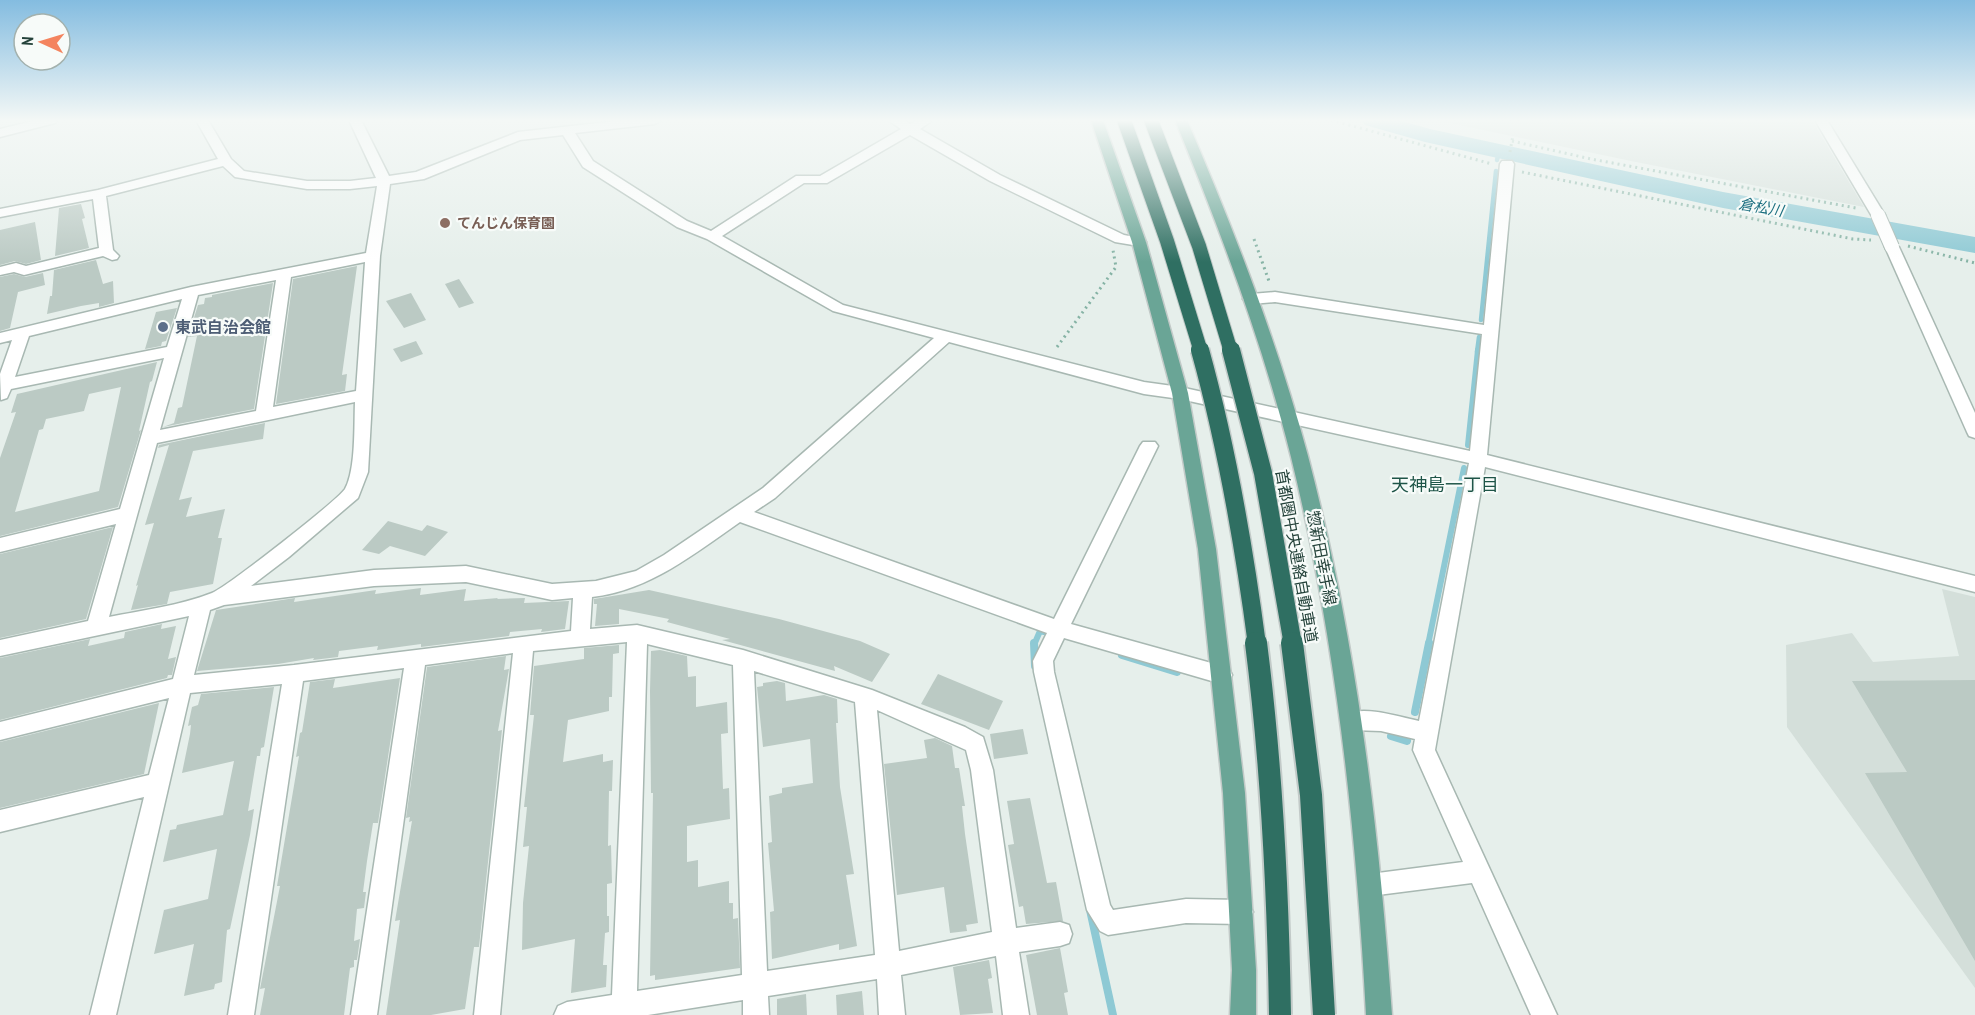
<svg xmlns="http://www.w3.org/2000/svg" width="1975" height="1015" font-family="'PT Sans Narrow','Noto Sans JP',sans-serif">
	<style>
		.built { fill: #d4dfda }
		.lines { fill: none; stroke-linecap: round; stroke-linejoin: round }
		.stream-far2 { stroke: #8ec9d4; stroke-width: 4.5 }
		.stream-far1 { stroke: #8ec9d4; stroke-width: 6 }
		.stream { stroke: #8ec9d4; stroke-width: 8 }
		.river { fill: #8ec9d4; fill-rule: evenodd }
		.building { fill: #bbcac4; fill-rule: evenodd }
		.minor-casing { stroke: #a8b8b2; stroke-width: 3 }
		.major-casing { stroke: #c2cac8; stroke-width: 3 }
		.path { stroke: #86b3a5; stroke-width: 3; stroke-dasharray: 2 4; stroke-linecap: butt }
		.minor { fill: #fff; fill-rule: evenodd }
		.major { fill: #6aa596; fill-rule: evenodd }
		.minor-bridge-casing { stroke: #a8b8b2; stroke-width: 16; stroke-linecap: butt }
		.highway-bridge-far2-casing { stroke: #c2cac8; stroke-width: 16; stroke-linecap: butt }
		.highway-bridge-far1-casing { stroke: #c2cac8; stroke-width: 21; stroke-linecap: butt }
		.highway-bridge-casing { stroke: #c2cac8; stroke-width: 26; stroke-linecap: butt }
		.minor-bridge { stroke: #fff; stroke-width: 14 }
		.highway-bridge-far2 { stroke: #2f6f62; stroke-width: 14 }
		.highway-bridge-far1 { stroke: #2f6f62; stroke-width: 18 }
		.highway-bridge { stroke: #2f6f62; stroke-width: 22 }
		.education-dot { fill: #8d6e63; stroke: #f7fbf9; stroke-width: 2 }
		.service-dot { fill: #5c6f8a; stroke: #f7fbf9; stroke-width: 2 }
		.labels { text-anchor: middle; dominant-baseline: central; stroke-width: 4.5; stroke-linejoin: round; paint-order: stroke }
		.far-education-label { font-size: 14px; font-weight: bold; fill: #785e54; stroke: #f7fbf9; text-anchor: start }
		.far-water-label { font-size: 15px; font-style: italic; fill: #1c6f80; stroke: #f7fbf9 }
		.service-label { font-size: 16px; font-weight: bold; fill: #4e5e75; stroke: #f7fbf9; text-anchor: start }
		.street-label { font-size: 16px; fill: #24423a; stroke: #f7fbf9 }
		.neighbourhood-label { font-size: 18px; fill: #1f5548; stroke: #f7fbf9 }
	</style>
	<rect width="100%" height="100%" fill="#e6efeb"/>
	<!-- built -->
	<g class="built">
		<path d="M1435 120H1812L1864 207 1631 161Z"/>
		<path d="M1942 589 1975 597V988L1787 727 1786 645 1852 633 1873 662 1959 656Z"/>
	</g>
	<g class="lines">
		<!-- stream-far2 -->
		<g class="stream-far2">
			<path d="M1497 160 1499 152"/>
			<path d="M1481 320 1496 171"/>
			<path d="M1477 352 1479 337"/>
		</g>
		<!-- stream-far1 -->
		<g class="stream-far1">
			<path d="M1468 445 1478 350"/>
			<path d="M1034 645 1040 631 1044 632"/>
			<path d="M1428 645 1464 468"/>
		</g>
		<!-- stream -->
		<g class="stream">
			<path d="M1034 643 1035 666"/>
			<path d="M1122 655 1177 672"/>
			<path d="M1415 712 1429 643"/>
			<path d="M1391 736 1407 741"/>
			<path d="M1090 910 1113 1015"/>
		</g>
		<!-- river -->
		<path class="river" d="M1361 120H1398L1430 129 1723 192 1975 237V253L1723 208 1425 142 1365 125Z"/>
	</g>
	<!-- building -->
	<g class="building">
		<path d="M81 204 85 218 82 219 89 248 55 256 59 208Z"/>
		<path d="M35 222 41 260 26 264 15 261 0 265V230Z"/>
		<path d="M96 260 103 284 113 281 114 303 99 307V303L81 306 47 314 50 296H52L54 270Z"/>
		<path d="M357 266 342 375 347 374 345 391 276 404 293 279Z"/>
		<path d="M43 273 45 285 18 292 10 328 0 331V277L14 274 25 277Z"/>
		<path d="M459 279 474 303 459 308 445 284Z"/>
		<path d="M273 283 254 409 163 427 174 423 178 408 182 407 197 336 188 337 198 305 204 304 205 298 212 297V295Z"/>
		<path d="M411 293 426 320 404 328 386 301Z"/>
		<path d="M177 308 166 341 162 342 161 346 145 349 156 312Z"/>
		<path d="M416 341 423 354 401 362 393 349Z"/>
		<path d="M157 362 152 381 150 382 139 431 141 430 118 507 0 536V458L16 412 11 413 17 394ZM121 387 99 491 15 512 39 430 43 429 46 419 84 411 89 394Z"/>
		<path d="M265 423 263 439 193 451 179 500 192 497 186 517 225 509 218 538H222L213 584 170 592 167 604 131 610 138 585 136 586 154 523 145 525 169 445 158 448 159 445Z"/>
		<path d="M388 521 422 531 427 525 448 532 425 556 390 546 379 554 362 550Z"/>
		<path d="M113 527 86 619 0 638V554Z"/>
		<path d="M421 588 420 595 466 589 464 601 498 598 497 599 525 598 524 603 569 601 565 629 541 632 542 629 510 632 509 636 421 647V644L377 650 378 646 339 651 338 657 313 660 314 658 278 664 197 671 216 610 295 598 294 602 376 590 375 594Z"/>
		<path d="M649 590 779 619 860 641 890 654 872 682 834 666 835 671 722 640 730 639 667 622 669 619 619 609V624L595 626 597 604H594V599Z"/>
		<path d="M162 624 161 629 176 626 168 659 176 657 172 675H168L167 678 0 720V658L90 639 88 646 124 638 125 632Z"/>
		<path d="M619 645V653L613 654 612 697H609V711L568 720 563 762 603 754V762L613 760 612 791H609L608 846 611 845 612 883 607 884V916H609V932L605 933 603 965H607L606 987 571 993 575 939 522 950 523 903 529 846 523 847 527 807H524L534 715H530L534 666 584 659V648Z"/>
		<path d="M660 650 687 656 688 677 696 676V707L727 702 728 733 721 734 723 789 729 788 730 819 687 826V862L698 860V887L729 881V903H733V919L738 918 740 968 655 980V975L650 976 653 793H651L650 691 651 651Z"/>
		<path d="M506 656 504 670 509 669 498 731 502 730 479 947H474L465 1009 431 1015H386L400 920 395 921 412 821 409 822 410 817 406 818 427 667Z"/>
		<path d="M938 674 1003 701 989 730 921 704Z"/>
		<path d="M400 678 378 823H373L367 861 363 892H366L364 908 357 909 354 941 360 939 357 960H354V967L350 968 344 1015H260L265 988 260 989 280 886H277L299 756 296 757 300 733 302 732 310 682 335 679 333 688Z"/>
		<path d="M1975 680V961L1865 773 1907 772 1852 681Z"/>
		<path d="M777 681 785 683 786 701 824 695 837 699 838 723H836L840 787 854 874 846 875 857 946 839 950V944L772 959 770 912 774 911 768 843 772 842 769 796 782 793V788L813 783 810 739 763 747 757 687 763 686V683Z"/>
		<path d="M274 687 264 747 261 748 260 756H257L248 811 254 809 250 835 230 929 227 930 222 982 215 984 214 989 184 996 194 944 154 954 164 910 208 899 217 849 163 862 170 830 176 829 177 825 223 815 234 761 182 773 190 734 191 725 188 726 192 707 198 705 201 694Z"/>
		<path d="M159 703 144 774 0 808V742Z"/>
		<path d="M1023 729 1028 754 994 759 990 734Z"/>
		<path d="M935 738 952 746 955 768H959L965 806H962L965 834 978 923 966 925 967 931 950 933 944 887 897 895 884 764 927 758 924 740Z"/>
		<path d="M1030 798 1047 883 1056 882 1063 921 1026 924 1023 906 1019 907 1008 845 1014 844 1007 801Z"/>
		<path d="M1060 948 1068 992 1064 993 1068 1015H1037L1026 955Z"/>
		<path d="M989 960 992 978 988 979 993 1013 960 1015 953 967Z"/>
		<path d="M862 991 864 1015H837L836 995Z"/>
		<path d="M806 994 807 1015H777V999Z"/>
	</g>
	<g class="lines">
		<!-- minor casing -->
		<g class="minor-casing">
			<g id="minor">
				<path d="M37 120H57L55 123 0 137V129Z"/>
				<path d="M196 120H208L231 159 244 171 307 181H350L376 178 349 120H361L389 176 416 172 518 132 625 120H661L655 124 575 133 593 161 687 221 711 231 796 176H820L901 129 888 120H903L910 124 918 120H933L920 129 1000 175 1124 235 1144 239 1146 242 1139 246 1115 242 990 181 910 135 827 183H804L722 236 843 305 1144 382 1180 387 1470 451 1482 334 1275 302 1251 304 1243 299 1251 294 1275 292 1484 325 1500 164 1502 161H1512L1514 164 1487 455 1975 576V592L1485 467 1435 750 1557 1015H1531L1472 883 1370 896 1362 893 1358 885 1362 877 1370 874 1463 862 1413 750 1415 739 1381 731 1352 730 1345 728 1341 721 1345 714C1367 706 1396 716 1419 721L1469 463 1180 399 1144 394 949 342 775 498 754 512 1054 619 1140 446 1143 442H1155L1158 446 1071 624 1222 666 1229 669 1232 675 1229 681 1222 684 1064 638 1053 661 1054 672 1110 905 1113 910 1186 899 1241 900 1249 904 1253 912 1249 920 1241 924 1186 923 1108 935 1100 931 1087 910 1034 672 1033 661 1047 633 740 522C695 553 649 591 592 597L590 629 637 625 743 650 872 690 965 727 983 737 993 770 1016 928 1060 922 1069 925 1072 934 1069 943 1060 946 1019 952 1029 1015H1003L996 956 901 975 905 1015H879L877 979 768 996 769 1015H743V1000L648 1015H554L558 1006 567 1002 612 995 627 642 533 651 500 1015H474L513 653 425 665 377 1015H351L404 668 303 681 254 1015H228L282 684 190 693 116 1015H90L144 797 0 832V810L149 775 169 698 0 740V722L173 679 189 616 0 656V640L88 621 116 524 0 552V538L120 509 164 358 11 389 7 398 1 400 0 374 12 340 0 343V333L191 287 366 253 377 186 350 189H307L235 177 223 166 106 196 113 250 119 256 117 259 112 260 103 256 24 275 14 272 0 275V267L16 263 26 266 99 248 93 199 0 217V209L98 190 218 159ZM563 135 583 167 677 227 707 239 833 311 934 338 763 488 664 555 636 571 596 581 552 584 466 566 374 570 251 586 289 557 358 498 368 472 380 256 390 184 424 179 520 140ZM365 262 356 391 273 407 291 277ZM276 280 256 411 160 430 198 295ZM182 299 167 347 15 377 29 336ZM355 402C354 425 356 469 345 489 338 500 226 588 212 593 179 606 142 610 109 617L157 443ZM466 582 552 600 573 598 571 631 294 665 194 675 210 610 224 605 374 586ZM647 644 733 665 742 975 637 991ZM754 671 855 702 875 955 767 971ZM877 710 966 750 971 770 992 932 899 951Z"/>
				<path d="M1815 120H1827L1885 215 1883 218H1873Z"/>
				<path d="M1892 243 1899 247 1975 413V438L1969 436 1967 432 1885 247Z"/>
			</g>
		</g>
		<!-- major casing -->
		<g class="major-casing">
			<g id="major">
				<path d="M1091 120H1103L1146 242 1188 393 1216 549 1245 793 1256 970V1015H1230L1232 970 1223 793 1198 549 1172 393 1132 242Z"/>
				<path d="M1175 120H1187C1234 230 1277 341 1308 456 1356 639 1379 826 1392 1015H1366C1356 827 1336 640 1291 457 1262 341 1220 230 1175 120Z"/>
			</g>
		</g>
		<!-- path -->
		<g class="path">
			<path d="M1331 120 1492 164"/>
			<path d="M1512 141 1591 159 1856 208"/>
			<path d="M1510 152 1513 135"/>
			<path d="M1522 172 1853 239 1871 240"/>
			<path d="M1254 239 1270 284"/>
			<path d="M1908 246 1975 263"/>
			<path d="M1057 347 1116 267 1113 250"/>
		</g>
		<!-- minor -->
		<use href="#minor" class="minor"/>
		<!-- major -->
		<use href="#major" class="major"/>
		<!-- minor-bridge casing -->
		<g class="minor-bridge-casing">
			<path id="minor-bridge" d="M1878 215 1892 247"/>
		</g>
		<!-- highway-bridge-far2 casing -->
		<g class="highway-bridge-far2-casing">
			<g id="highway-bridge-far2">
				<path d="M1124 120 1167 241 1201 352"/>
				<path d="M1151 120 1199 246 1231 352"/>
			</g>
		</g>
		<!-- highway-bridge-far1 casing -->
		<g class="highway-bridge-far1-casing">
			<g id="highway-bridge-far1">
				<path d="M1200 350C1227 447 1244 546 1257 645"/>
				<path d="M1231 350 1263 473 1293 645"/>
			</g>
		</g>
		<!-- highway-bridge casing -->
		<g class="highway-bridge-casing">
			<g id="highway-bridge">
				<path d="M1256 643C1272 767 1278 891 1280 1015"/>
				<path d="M1292 643 1311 795 1324 1015"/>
			</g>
		</g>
		<!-- minor-bridge -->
		<use href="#minor-bridge" class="minor-bridge"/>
		<!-- highway-bridge-far2 -->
		<use href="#highway-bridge-far2" class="highway-bridge-far2"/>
		<!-- highway-bridge-far1 -->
		<use href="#highway-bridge-far1" class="highway-bridge-far1"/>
		<!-- highway-bridge -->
		<use href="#highway-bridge" class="highway-bridge"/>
	</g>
	<!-- sky -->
	<linearGradient id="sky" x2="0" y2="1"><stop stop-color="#84bce0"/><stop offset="0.46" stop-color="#f4f8f6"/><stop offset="1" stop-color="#f4f8f6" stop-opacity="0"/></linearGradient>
	<rect width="1975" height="262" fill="url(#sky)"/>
	<!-- markers -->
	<circle class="education-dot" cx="445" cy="223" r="6"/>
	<circle class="service-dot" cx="163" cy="327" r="6"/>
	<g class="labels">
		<!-- far-education labels -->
		<g class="far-education-label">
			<text x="457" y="223">てんじん保育園</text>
		</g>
		<!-- far-water labels -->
		<g class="far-water-label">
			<text transform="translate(1761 207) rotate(10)">倉松川</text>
		</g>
		<!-- service labels -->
		<g class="service-label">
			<text x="175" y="327">東武自治会館</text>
		</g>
		<!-- street labels -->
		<g class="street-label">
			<text transform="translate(1297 556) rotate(80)">首都圏中央連絡自動車道</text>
			<text transform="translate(1322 558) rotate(79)">惣新田幸手線</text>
		</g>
		<!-- neighbourhood labels -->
		<g class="neighbourhood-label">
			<text x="1445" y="484">天神島一丁目</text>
		</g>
	</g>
	<!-- north arrow -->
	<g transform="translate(42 42) rotate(274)"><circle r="28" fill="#f7fbf9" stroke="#a3b1ad" stroke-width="1.5"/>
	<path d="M0-4.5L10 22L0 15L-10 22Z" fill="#f4845f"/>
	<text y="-9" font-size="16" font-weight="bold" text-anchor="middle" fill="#24423a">N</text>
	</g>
</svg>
